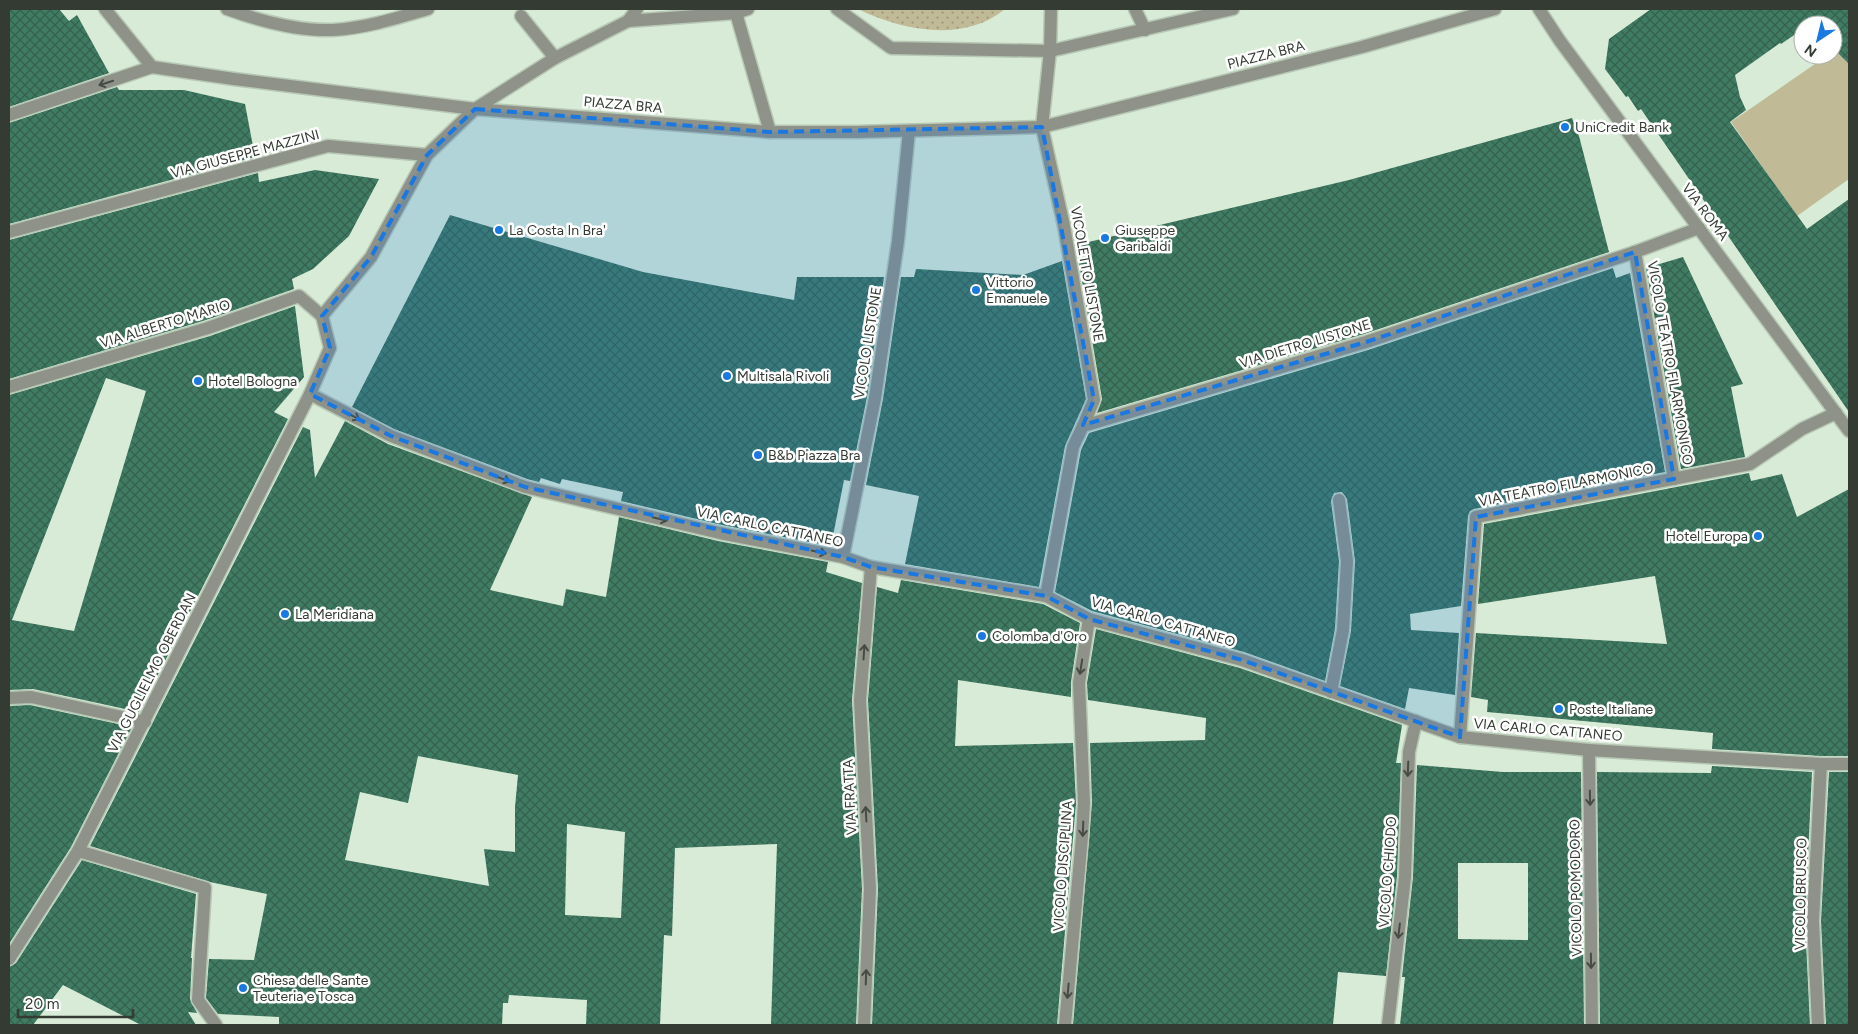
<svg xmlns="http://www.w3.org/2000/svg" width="1858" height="1034" font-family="Figtree,sans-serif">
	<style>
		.grass { fill: #c1ba97 }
		.park { fill: url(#park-dots) }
		.building { fill: url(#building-cross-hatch); fill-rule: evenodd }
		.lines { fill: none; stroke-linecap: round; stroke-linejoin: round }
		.minor-casing { stroke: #b7c8b5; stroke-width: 15 }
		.minor { stroke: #8f9288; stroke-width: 12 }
		.oneway { stroke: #464c44 }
		.marked { fill: #1978e1; fill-opacity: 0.2; stroke: #1978e1; stroke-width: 4; stroke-dasharray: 10 6; stroke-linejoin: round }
		.poi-dot { fill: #1978e1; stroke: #fff; stroke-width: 2 }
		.labels { text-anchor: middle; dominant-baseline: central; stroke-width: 5; stroke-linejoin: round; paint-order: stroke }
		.street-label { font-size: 14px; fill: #343b33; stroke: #fff }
		.poi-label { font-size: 14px; fill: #343b33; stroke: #fff; text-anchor: start }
	</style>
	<defs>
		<pattern id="park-dots" width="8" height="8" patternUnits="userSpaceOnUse" patternTransform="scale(1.25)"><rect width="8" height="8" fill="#c1ba97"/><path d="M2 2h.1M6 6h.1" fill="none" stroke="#9e987c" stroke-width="1.8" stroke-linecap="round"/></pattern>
		<pattern id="building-cross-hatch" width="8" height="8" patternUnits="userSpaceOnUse" patternTransform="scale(1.25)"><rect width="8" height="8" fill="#407b63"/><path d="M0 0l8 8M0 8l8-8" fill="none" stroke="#34614e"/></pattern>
	</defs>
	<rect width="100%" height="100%" fill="#d8ebd6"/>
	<!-- grass -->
	<path class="grass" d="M1848 41 1849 43V179L1797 216 1731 122 1828 55H1833V52Z"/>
	<!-- park -->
	<path class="park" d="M858 9H1005C964 43 903 31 858 9Z"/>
	<!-- building -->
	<g class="building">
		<path d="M9 9H59L69 21 77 15 109 73 9 107Z"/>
		<path d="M1651 9H1849V64L1833 48V25H1803V29L1781 44 1780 43 1735 75 1740 97 1746 110 1730 122 1807 229 1849 199V412L1641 109 1638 111 1628 96 1626 97 1605 69 1609 39Z"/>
		<path d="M117 87 119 90H184L245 104 255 157 9 224V123Z"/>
		<path d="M1572 118 1579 136 1609 252 1364 334 1097 413 1102 399 1076 245 1349 180Z"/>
		<path d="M315 170 379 179 349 236 313 269 292 279 294 289 206 320 9 379V240L258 173 259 182Z"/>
		<path d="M450 215 643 272 794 300 797 277H884L867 397 850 481 844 480 831 546 722 525 621 501 623 492 562 479 560 484 541 478 539 482 527 479 394 429 352 407Z"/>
		<path d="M1683 257 1743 384 1731 387 1745 457 1681 469 1646 268Z"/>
		<path d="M1062 261 1086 399 1065 446 1039 587 905 564 919 496 866 485 883 399 901 277H914L916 269 1023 275Z"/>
		<path d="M1613 268 1616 278 1630 273 1665 472 1474 509 1470 511 1468 516 1461 606 1410 614 1411 630 1459 633 1455 695 1409 688 1405 709 1340 686 1351 631 1355 561 1347 499 1342 492 1334 493 1331 501 1339 561 1335 629 1325 681 1244 652 1092 611 1055 592 1081 450 1089 433 1368 350Z"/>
		<path d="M295 306 304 377 274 412 288 419 139 712 33 689 9 690V395L210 336ZM106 378 146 391 74 631 12 620Z"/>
		<path d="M345 421 388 444 532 497 490 590 563 606 566 589 606 597 619 517 718 541 828 562 826 572 862 583 852 700 862 889 856 1025H771L777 844 675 848 672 936 664 935 660 1025H586L587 1000 509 995 508 1003H503L502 1025H279V1017L218 1014 206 998 209 959 254 960 267 894 210 882 90 846 303 427 310 430 315 478ZM418 756 518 775 515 807V852L484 849 489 886 345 860 360 792 408 803ZM567 824 625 832 621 918 565 915Z"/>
		<path d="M1749 473 1751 481 1782 474 1797 517 1849 489V756H1821L1712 749 1713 733 1487 712 1488 700 1471 697 1476 633 1667 644 1655 576 1478 604 1484 524Z"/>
		<path d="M901 580 1043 604 1080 623 1071 682V697L958 680 955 746 1073 743 1076 803 1057 1025H872L878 889 868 700 877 587 898 593Z"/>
		<path d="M1096 629 1240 668 1402 725 1396 763H1401L1397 876 1386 976 1338 972 1333 1025H1073L1092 803 1090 743 1205 740 1206 718 1088 700 1087 683Z"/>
		<path d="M30 705 132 727 71 847 9 944V706Z"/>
		<path d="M1417 765 1503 772H1581L1584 1025H1400L1405 977H1402L1413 877ZM1458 863H1528V940L1458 939Z"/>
		<path d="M1712 766 1812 772 1805 921 1810 1025H1600L1597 772 1711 773Z"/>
		<path d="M1829 772H1849V1025H1826L1821 921Z"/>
		<path d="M82 860 196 894 191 958H192L190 999 197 1013 188 1012 196 1025H141L63 985 33 1025H9V967L16 963Z"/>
	</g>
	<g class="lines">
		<!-- minor casing -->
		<g class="minor-casing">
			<g id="minor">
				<path d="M105 9 152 67 234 79 475 109 770 132H857L1042 127 1362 47 1495 9"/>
				<path d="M227 9C260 21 298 31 333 30 366 28 397 18 428 9"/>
				<path d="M737 9 736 13 770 132"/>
				<path d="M837 9 891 48 1050 51 1233 9"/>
				<path d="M1051 9 1050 51 1042 127 1064 226 1094 400 1083 426"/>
				<path d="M1135 9 1145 30"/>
				<path d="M1539 9 1560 41 1849 431"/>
				<path d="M521 16 555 58"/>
				<path d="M628 21 736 13 748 9"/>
				<path d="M9 115 152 67"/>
				<path d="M9 232 328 146 427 155"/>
				<path d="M1635 252 1674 479"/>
				<path d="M322 316 371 257 427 155 475 109 555 58 628 21 637 9"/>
				<path d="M9 387 208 328 299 296 322 316"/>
				<path d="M310 394 391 436 525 487 720 533 843 557 871 567 1046 596 1089 619 1242 660 1460 737 1589 750 1821 764H1849"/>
				<path d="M843 557 875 398 898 241 909 131"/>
				<path d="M1046 596 1073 447 1083 426 1366 342 1635 252 1699 228"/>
				<path d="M1331 692 1343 630 1347 561 1339 500"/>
				<path d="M9 698 31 697 145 722"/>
				<path d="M1460 737 1476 517 1750 464 1802 429 1836 413"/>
				<path d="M1589 750 1592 1025"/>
				<path d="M78 851 205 888 198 1000 216 1025"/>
				<path d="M9 959 78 851 310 394 330 348 322 316"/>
				<path d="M864 1025 870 889 860 700 871 567"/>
				<path d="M1065 1025 1082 837 1084 803 1079 683 1089 619"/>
				<path d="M1388 1025 1405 877 1409 752 1416 721"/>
				<path d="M1818 1025 1813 921 1821 764"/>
			</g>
		</g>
		<!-- minor -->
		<use href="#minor" class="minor"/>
	</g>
	<!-- one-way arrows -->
	<defs><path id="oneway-shaft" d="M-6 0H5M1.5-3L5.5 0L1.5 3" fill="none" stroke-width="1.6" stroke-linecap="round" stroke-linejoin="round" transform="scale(1.25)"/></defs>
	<g class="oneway">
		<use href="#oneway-shaft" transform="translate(106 83) rotate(162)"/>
		<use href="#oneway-shaft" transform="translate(353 416) rotate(27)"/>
		<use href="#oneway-shaft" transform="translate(503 479) rotate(21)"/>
		<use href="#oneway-shaft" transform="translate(660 519) rotate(13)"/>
		<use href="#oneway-shaft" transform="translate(819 552) rotate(11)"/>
		<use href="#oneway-shaft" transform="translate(864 652) rotate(-86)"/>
		<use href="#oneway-shaft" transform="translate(1081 667) rotate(99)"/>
		<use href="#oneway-shaft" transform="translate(1408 769) rotate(92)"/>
		<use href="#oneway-shaft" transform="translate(1590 798) rotate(89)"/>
		<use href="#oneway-shaft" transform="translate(866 814) rotate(-93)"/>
		<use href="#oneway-shaft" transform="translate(1083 829) rotate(92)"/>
		<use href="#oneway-shaft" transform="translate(1399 931) rotate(97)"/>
		<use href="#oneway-shaft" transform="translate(1591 961) rotate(89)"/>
		<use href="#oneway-shaft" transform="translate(866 977) rotate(-88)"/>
		<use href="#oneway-shaft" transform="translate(1068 991) rotate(95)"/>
	</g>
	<!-- marked area -->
	<path class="marked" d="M475 109 770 132 1042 127 1094 400 1083 425 1366 342 1635 252 1674 479 1476 517 1460 737 1242 660 1089 619 1046 596 871 567 843 557 525 487 391 436 310 394 330 348 322 316 371 257 427 155Z"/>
	<!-- markers -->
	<g class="poi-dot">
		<circle cx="1565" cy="127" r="5"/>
		<circle cx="499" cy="230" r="5"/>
		<circle cx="1105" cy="238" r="5"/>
		<circle cx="976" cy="290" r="5"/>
		<circle cx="727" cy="376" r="5"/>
		<circle cx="198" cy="381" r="5"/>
		<circle cx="758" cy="455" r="5"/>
		<circle cx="1758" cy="536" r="5"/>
		<circle cx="285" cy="614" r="5"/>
		<circle cx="982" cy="636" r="5"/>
		<circle cx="1559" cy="709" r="5"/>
		<circle cx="243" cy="988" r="5"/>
	</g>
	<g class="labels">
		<!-- street labels -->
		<g class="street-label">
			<text transform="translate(1266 55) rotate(-14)">PIAZZA BRA</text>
			<text transform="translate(623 105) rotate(5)">PIAZZA BRA</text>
			<text transform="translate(245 154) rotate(-15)">VIA GIUSEPPE MAZZINI</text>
			<text transform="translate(1705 212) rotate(53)">VIA ROMA</text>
			<text transform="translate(1087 274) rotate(80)">VICOLETTO LISTONE</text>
			<text transform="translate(165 324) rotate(-17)">VIA ALBERTO MARIO</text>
			<text transform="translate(868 343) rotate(-81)">VICOLO LISTONE</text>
			<text transform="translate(1305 344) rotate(-17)">VIA DIETRO LISTONE</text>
			<text transform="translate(1670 363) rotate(80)">VICOLO TEATRO FILARMONICO</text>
			<text transform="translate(1566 485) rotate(-11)">VIA TEATRO FILARMONICO</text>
			<text transform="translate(770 527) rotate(12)">VIA CARLO CATTANEO</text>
			<text transform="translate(1163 622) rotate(16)">VIA CARLO CATTANEO</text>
			<text transform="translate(152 673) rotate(-63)">VIA GUGLIELMO OBERDAN</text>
			<text transform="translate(1548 730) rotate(5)">VIA CARLO CATTANEO</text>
			<text transform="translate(850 797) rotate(-93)">VIA FRATTA</text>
			<text transform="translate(1063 866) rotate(-86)">VICOLO DISCIPLINA</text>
			<text transform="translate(1388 872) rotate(-86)">VICOLO CHIODO</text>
			<text transform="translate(1576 888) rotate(-91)">VICOLO POMODORO</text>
			<text transform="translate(1801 894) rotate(-89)">VICOLO BRUSCO</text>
		</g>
		<!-- poi labels -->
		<g class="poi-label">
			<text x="1575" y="127">UniCredit Bank</text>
			<text x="509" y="230">La Costa In Bra'</text>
			<text x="1115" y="230">Giuseppe<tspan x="1115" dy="16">Garibaldi</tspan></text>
			<text x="986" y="282">Vittorio<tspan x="986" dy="16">Emanuele</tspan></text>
			<text x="737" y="376">Multisala Rivoli</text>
			<text x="208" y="381">Hotel Bologna</text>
			<text x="768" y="455">B&amp;b Piazza Bra</text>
			<text x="1748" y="536" text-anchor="end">Hotel Europa</text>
			<text x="295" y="614">La Meridiana</text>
			<text x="992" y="636">Colomba d'Oro</text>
			<text x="1569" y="709">Poste Italiane</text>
			<text x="253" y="980">Chiesa delle Sante<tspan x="253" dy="16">Teuteria e Tosca</tspan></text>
		</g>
	</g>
	<!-- border -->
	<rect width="1858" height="1034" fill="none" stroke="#343b33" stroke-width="20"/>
	<!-- north arrow -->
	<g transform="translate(1818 40) rotate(215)"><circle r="24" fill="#ffffff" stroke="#aeb1ad"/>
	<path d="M0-4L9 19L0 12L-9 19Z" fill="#1978e1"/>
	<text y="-8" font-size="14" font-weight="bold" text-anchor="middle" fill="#343b33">N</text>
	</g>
	<!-- scale -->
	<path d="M18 1009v8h115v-8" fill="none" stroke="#343b33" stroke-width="2.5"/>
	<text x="25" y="1009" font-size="15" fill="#343b33" stroke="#ffffff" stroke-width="4" paint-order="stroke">20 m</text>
</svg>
